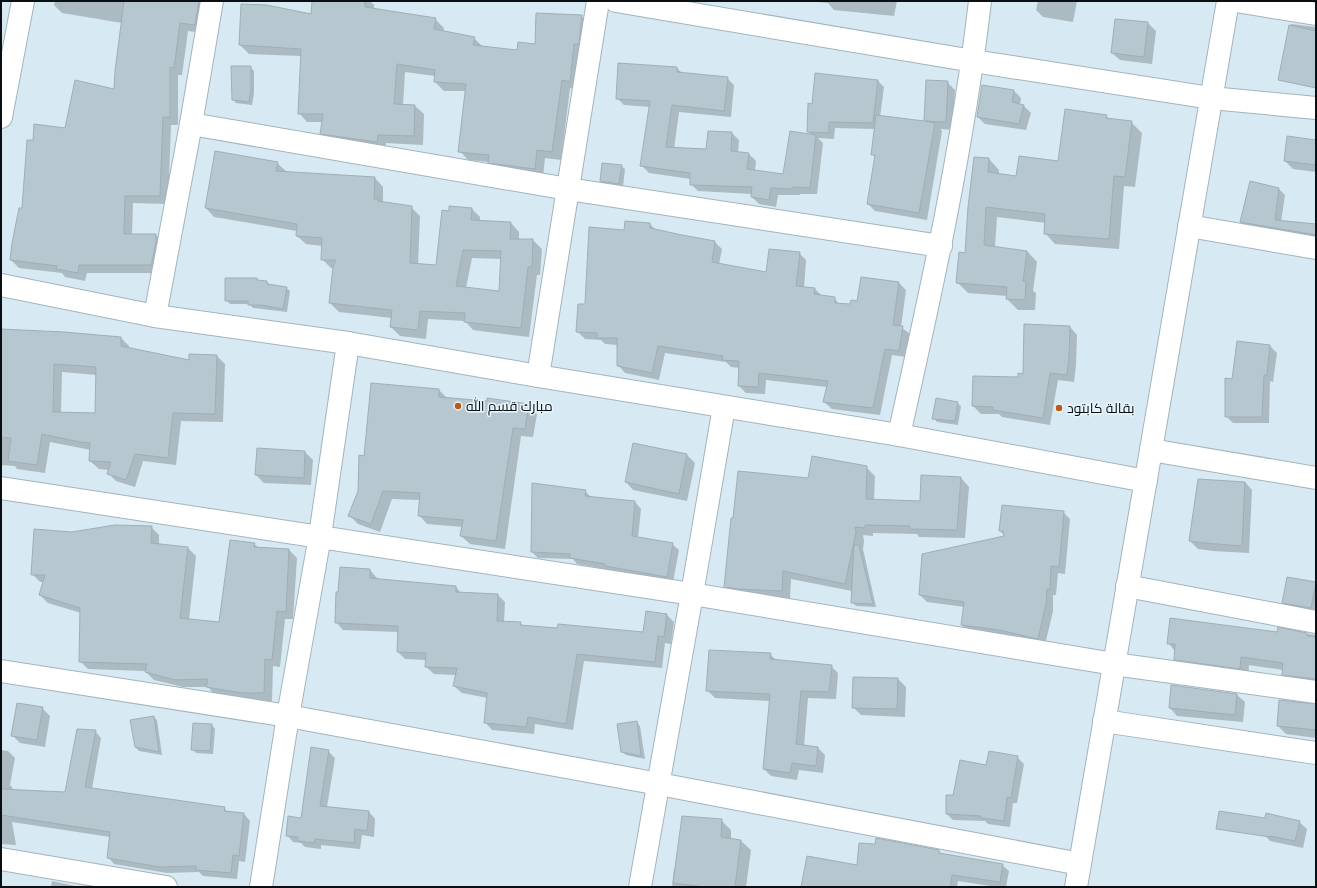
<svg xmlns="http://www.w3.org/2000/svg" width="1317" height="888" font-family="'IBM Plex Serif',Cairo,serif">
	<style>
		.shadow { fill: #0003; fill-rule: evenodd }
		.building { fill: #b6c7d0; stroke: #9eafb8; fill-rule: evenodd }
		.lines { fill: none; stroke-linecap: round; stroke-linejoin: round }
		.minor-casing { stroke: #a3b4bd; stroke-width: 24 }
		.tertiary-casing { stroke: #a3b4bd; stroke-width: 24 }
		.minor { stroke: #fff; stroke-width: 22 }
		.tertiary { stroke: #fff; stroke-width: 22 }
		.poi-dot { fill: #ba5917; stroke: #e7f6fd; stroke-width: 1.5 }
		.labels { text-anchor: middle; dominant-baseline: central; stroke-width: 3; stroke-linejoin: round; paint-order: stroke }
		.poi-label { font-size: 14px; fill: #090f12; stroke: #e7f6fd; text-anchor: start }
	</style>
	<rect width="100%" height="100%" fill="#d7e9f2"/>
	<!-- shadow -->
	<g class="shadow">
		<path d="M55 1H208L203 33 188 31 182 75H178V125H171L168 204 133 203 132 235H156L164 243 159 273H87L85 281 65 277 62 273 19 268 11 260 23 209 33 141 66 129 115 90 122 23 62 13 54 5Z"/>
		<path d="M313 1H370L374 5V10L435 19 444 28 443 32 474 38 483 47 518 51 536 45 581 16 590 24 578 90 570 88 561 160 545 158 543 177 498 171 490 162 468 160 460 151 467 91H444L435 82V76L405 72 403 105 415 106 424 114 423 145 386 143 385 150 330 142 321 133 323 122H307L299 113 301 56 249 54 240 45 311 15Z"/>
		<path d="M804 1H897L894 16 834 10 828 3Z"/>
		<path d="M1038 1H1077L1073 22 1043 17 1036 10Z"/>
		<path d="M1290 1H1316V8Z"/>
		<path d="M1148 23 1156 31 1152 64 1120 60 1112 53Z"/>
		<path d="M1291 24 1316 27V67L1284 56Z"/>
		<path d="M250 67 254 71V94L252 105 236 103 233 99Z"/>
		<path d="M677 68 682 73 727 78 734 85 731 117 679 112 674 149 707 150 732 133 739 140 738 153 749 154 756 161 755 171 784 175 812 135 808 132 816 74 878 81 884 87 880 117 925 122 927 81 947 82 955 90 953 130 940 129 942 131 927 220 875 211 868 204 875 157 872 154 875 129 835 128 834 139 818 138 823 143 817 194H800V195H778L776 207 759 204 752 197V194L698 191 691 184V179L649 173 641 165 650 107 624 105 617 98Z"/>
		<path d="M1014 91 1021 98 1020 105 1024 106 1031 113 1026 130 985 124 978 117Z"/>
		<path d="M1106 116 1110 120 1131 122 1142 133 1135 187 1124 186 1119 249 1055 244 1045 233 1046 223 997 217 995 247 1027 251 1037 262 1033 291 1036 293 1035 310H1018L1007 299 1008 296 968 293 957 282 966 254 989 159 999 170V175L1017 177 1059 162Z"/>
		<path d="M1316 141V172L1293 169 1285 161Z"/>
		<path d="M277 163 286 171V173L375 178 383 187V203L411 207 420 216 418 265 437 266 450 212 472 209 480 217V222L511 223 519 232V240H533L542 249 540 275H537L529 337 473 330 465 321 428 319 426 339 400 336 391 327 392 318 339 312 330 303 334 268H331L322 259 323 246 306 244 297 236V231L214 217 206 208ZM472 258 502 259 500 292 466 288Z"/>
		<path d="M621 166 625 169 623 187 604 185 601 181Z"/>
		<path d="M1279 189 1285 195 1281 222 1316 225V240L1247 228 1241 222Z"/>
		<path d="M626 222 650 224 657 231 715 242 722 249 719 264 767 273 799 253 806 260 804 288 815 289 822 296 834 298 840 305H851L858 302 862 278 899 283 906 290 901 327 910 334 906 357 892 355 880 415 832 409 824 402 827 387 766 380 765 394 746 393 739 386 740 368 731 367 726 362 665 353 659 380 625 373 618 365V345L605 344 601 340 585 339 578 332 586 305 625 231Z"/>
		<path d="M257 279 260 281 267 282 270 285 286 288 290 291 287 312 253 308 249 304H230L226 300Z"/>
		<path d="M1070 327 1077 335 1076 365 1074 382 1058 380 1050 425 1002 417 999 414H981L973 406 1024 375Z"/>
		<path d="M1 330 64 333 121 338 129 346V349L190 361 217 356 225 364 223 422 181 421 176 465 143 461 135 487 116 481 108 473 109 470 99 469 90 461 91 450 50 442 45 473 17 469 15 466 1 465ZM62 372 97 375 95 414 61 413Z"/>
		<path d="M1238 342 1270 346 1277 353 1273 382 1270 381 1269 423H1233L1226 416 1233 380Z"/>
		<path d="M439 390 447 398 528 405 537 414 533 437 521 436 505 549 470 544 461 536 463 527 427 524 419 515 420 500 392 499 380 532 358 524 350 516 359 491 365 457Z"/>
		<path d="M957 403 961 406 958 425 937 422 934 418Z"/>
		<path d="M634 444 687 455 695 463 687 501 633 490 626 482Z"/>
		<path d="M305 452 313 460 311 485 264 483 256 475Z"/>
		<path d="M866 467 875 476 874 501 921 502 961 478 969 487 965 538 919 537 917 534 873 533V536L863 535 864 541 863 549 876 607 856 606 852 602V591L791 579 790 599 748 597 734 595 725 586 808 479Z"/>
		<path d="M1245 482 1252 490 1249 553 1213 551 1198 549 1190 541Z"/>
		<path d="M585 491 592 498 635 502 641 509 638 538 672 544 679 550 673 582 612 572 611 570 577 564 573 559 538 558 532 552Z"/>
		<path d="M1063 512 1070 519 1065 574 1058 573 1056 595H1053V611L1045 645 969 632 962 625 965 607 927 602 920 595 1005 537 1004 535 1000 531Z"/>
		<path d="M151 527 159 535V545L188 548 196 556 189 620 220 623 254 544 259 548 289 550 297 558 293 619H285L280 667 273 666 272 701H251L215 695 208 687H183L154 680 145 671 88 669 80 661 81 613 48 603 40 595 44 582H40L32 574 72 533Z"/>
		<path d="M370 570 377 578V580L456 587 461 593 498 595 505 602 504 622 520 623 523 626 644 633 647 612 667 615 674 622 671 644 665 643 662 668 584 661 573 730 535 724 534 734 492 730 485 722 488 698 462 693 454 686 456 675 434 674 426 667 427 660 405 659 398 652 399 632 343 630 336 622Z"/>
		<path d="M1288 578 1316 583V616L1292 611 1283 603Z"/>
		<path d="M1278 629 1316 635V686L1292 683 1283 674V670L1249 665 1248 677 1183 668 1175 659V651L1168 643 1277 633Z"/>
		<path d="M770 654 776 660 831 666 838 673 836 699 808 698 804 746 818 748 825 755 823 773 799 770 797 780 771 776 764 769 770 701 715 698 707 690Z"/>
		<path d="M898 679 906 687 905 717 861 715 853 707Z"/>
		<path d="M1237 695 1245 702 1243 722 1177 716 1170 708Z"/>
		<path d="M1316 705V738L1286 734 1278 726Z"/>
		<path d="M42 708 50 716 45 747 20 743 12 735Z"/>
		<path d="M153 717 157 720 162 755 139 751 135 747Z"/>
		<path d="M636 722 640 726 645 759 626 755 622 751Z"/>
		<path d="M212 725 215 729 213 754 196 753 192 749Z"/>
		<path d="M95 731 101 738 92 789 224 808 229 813 244 814 250 821 245 862 239 861 237 879 203 876 199 872 167 873 114 864 108 857 110 837 12 822 16 845 1 844V750L8 751 15 758 10 785 14 790 66 793Z"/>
		<path d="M328 751 335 758 327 807 369 812 375 819 374 837 362 835 360 849 321 845V849L305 847 301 843 293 842 287 835 302 819Z"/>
		<path d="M1017 757 1024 764 1017 803H1013L1010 827 988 824 985 821 953 820 947 814 987 766Z"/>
		<path d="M721 820 731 830V839L741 841 751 850 746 887H672L674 868H676Z"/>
		<path d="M1299 822 1307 829 1303 848 1270 841 1263 833Z"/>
		<path d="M939 851 943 855 1002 865 1009 871 1006 887H997L958 881 957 887H802L857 866Z"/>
		<path d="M52 881 75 886 76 887H51Z"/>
	</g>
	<!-- building -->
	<g class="building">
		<path d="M124 1H199L195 25 180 23 174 68 170 67V117H163L160 196H125L124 234H156V242L153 258H152V265H79L78 273 56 269 57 266 10 260 12 243 19 208H22L27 140H33L34 124 65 128 75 80 114 89 115 71Z"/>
		<path d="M312 1H365V7L436 18 434 29 475 37 473 45 517 50 518 42 535 44 536 13 582 15 579 44H574L570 82 562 80 552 152 537 150 535 169 488 163 489 155 458 152 466 84 434 82 435 70 397 64 394 104 415 105 414 136 378 135 377 142 320 134 323 114H298L301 49 239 45 241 4 267 5 311 14Z"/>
		<path d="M1115 19 1148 22 1144 57 1111 53Z"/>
		<path d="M1289 25 1316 31V88L1278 80Z"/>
		<path d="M618 63 677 67V72L728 77 724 111 672 105 666 147 706 149 708 131 732 132 731 151 749 153 747 169 783 174 790 131 816 135 810 188 793 187V189L771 188 769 200 751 197 752 187 690 185V173L640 166 650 101 616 99Z"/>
		<path d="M231 66H251V90L249 102 232 100Z"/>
		<path d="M815 73 878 80 873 123 829 122V133L807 132 808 103 812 104Z"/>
		<path d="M926 80 948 81 946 122 925 121 935 123 919 213 867 204 875 155H871L876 115 924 121Z"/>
		<path d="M982 85 1014 90 1012 102 1024 105 1019 124 977 117Z"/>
		<path d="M1065 109 1107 115 1106 118 1132 121 1125 177 1114 176 1109 239 1044 234 1045 214 986 207 984 245 1027 251 1023 281 1026 282 1025 300 1006 299 1007 287 956 283 959 252 965 253 968 207 974 157 989 158 988 172 1016 176 1019 156 1058 161Z"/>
		<path d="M1287 136 1316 140V165L1284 161Z"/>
		<path d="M215 151 278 162 276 171 375 177 374 199H378V201L412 206 410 263 436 265 442 210 449 211V206L472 208 471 220 511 222 510 239H533L532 267H528L521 328 464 322 465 313 420 311 418 330 390 327 392 310 329 303 333 267 336 260H321L322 238 296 236 297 224 205 208ZM463 250 501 251 499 291 456 286Z"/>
		<path d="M602 163 622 165 619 184 600 181Z"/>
		<path d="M1250 181 1279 188 1275 220 1316 224V235L1240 222Z"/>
		<path d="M625 221 650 223V228L682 235 715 241 712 262 766 272 769 249 800 252 796 286 815 288 814 294 835 297V303L850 304 851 300 857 301 861 277 899 282 893 325 903 326 899 351 885 349 873 408 823 402 828 381 759 373 758 387 738 386 739 361 722 360 723 356 658 346 652 373 617 366V338H597V333L576 332 578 304H585L589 227 624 230Z"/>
		<path d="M225 278H257V280L267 281V284L287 287 283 309 261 305H248V301H225Z"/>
		<path d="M1024 324 1070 326 1069 357 1067 375 1050 373 1043 418 993 410V407L972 406 973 376 1018 377V373L1023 374Z"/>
		<path d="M1 329 64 332 121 337V346L189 360V354L217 355 215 414 173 413 168 458 135 454 126 480 107 474 111 462 89 461 90 443 80 442 42 434 37 465 8 461 11 438 1 437ZM54 364 96 367 95 413 53 412Z"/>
		<path d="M1237 341 1270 345 1267 375H1264L1262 417H1225V378L1232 379Z"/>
		<path d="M371 383 439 389V397L487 401V398L529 404 525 429 513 428 496 541 460 536 463 520 418 516 420 493 383 491 371 524 348 516 358 491 359 455 364 456Z"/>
		<path d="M936 398 958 402 955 421 932 419Z"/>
		<path d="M633 443 687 454 679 494 625 482Z"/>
		<path d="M257 448 305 451 304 478 255 475Z"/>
		<path d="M812 456 867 466 866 499 920 501 921 475 961 477 957 530 910 529V526L865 525V528L855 527 856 532 845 584 783 571 782 591 739 589 724 587 731 518H733L738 471 808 478Z"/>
		<path d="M1198 479 1245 482 1242 546 1204 543 1189 541Z"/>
		<path d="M532 483 586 490 585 496 635 501 632 536 673 543 667 577 605 566V564L570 558V554L531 552Z"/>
		<path d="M1002 505 1064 511 1059 567 1051 566 1050 589H1047L1046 604 1038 639 999 630 961 625 964 602 919 595 922 554 1004 536 1003 531H999Z"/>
		<path d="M115 525 152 526 151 543 188 547 180 618 219 622 230 540 255 543 254 547 289 549 286 612 277 611 272 660 265 659 264 693H242L206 687 208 679 175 680 145 672 147 664 79 662 80 608 39 595 45 575H31L34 529 72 532Z"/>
		<path d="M854 545H859L873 604 851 603Z"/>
		<path d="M340 567 370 569V578L456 586V592L498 594 497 621 521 622 520 625 557 628 558 624 643 632 646 611 667 614 664 637 658 636 655 662 577 654 566 724 528 717 526 727 484 723 487 693 453 686 457 668 425 667 426 653 397 652 398 626 335 623 336 592H338Z"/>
		<path d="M1287 577 1316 582 1311 608 1282 603Z"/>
		<path d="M1170 618 1277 632 1278 627 1307 633V636L1316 637V679L1282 675 1283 663 1241 657 1240 669 1174 660 1175 644H1167Z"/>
		<path d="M709 650 771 653 770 659 832 665 829 692 801 691 796 744 818 747 816 766 792 763 790 773 763 769 770 694 706 691Z"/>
		<path d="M853 677 898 678 897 709 852 708Z"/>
		<path d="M1171 685 1237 694 1235 715 1169 708Z"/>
		<path d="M1279 700 1316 704V730L1277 726Z"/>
		<path d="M17 703 43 707 37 740 11 736Z"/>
		<path d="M154 716 159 752 135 747 130 720Z"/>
		<path d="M637 721 641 756 621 752 617 724Z"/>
		<path d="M193 723 212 724 210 751 191 750Z"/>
		<path d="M77 729 96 730 85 787 225 807 224 811 244 813 239 856 233 855 231 873 196 870V866L160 867 107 858 110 832 1 815V789L65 792Z"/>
		<path d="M311 747 329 750 320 806 369 811 367 831 355 829 354 843 315 839 314 843 298 841V837L286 836 288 816 301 818Z"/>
		<path d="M989 751 1018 756 1011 798 1007 797 1004 821 981 818V816L946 814V795H953L960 760 986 765Z"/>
		<path d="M1219 811 1265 818 1266 813 1300 821 1295 841 1270 836V837L1216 829Z"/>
		<path d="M682 816 722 819 721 837 741 840 735 887H705L673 883Z"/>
		<path d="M876 838 939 850V853L1003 864 1000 882 952 875 950 887H801L807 856 857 865 859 843 875 844Z"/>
	</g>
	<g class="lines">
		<!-- minor casing -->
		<g class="minor-casing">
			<g id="minor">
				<path d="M616 1 973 61 1211 98 1316 108"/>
				<path d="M1236 1 1316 14"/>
				<path d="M1 117 23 1"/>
				<path d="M191 124 568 189 941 246"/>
				<path d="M1189 226 1316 248"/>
				<path d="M1 285 155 316 348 343 538 376 899 435 1146 481"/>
				<path d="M155 316 191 124 212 1"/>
				<path d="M538 376 598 1"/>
				<path d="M899 435C931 292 963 148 980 1"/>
				<path d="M1 488 692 594 1114 664 1316 692"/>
				<path d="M1127 586 1316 622"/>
				<path d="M1 671 288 716 659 784 1080 864"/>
				<path d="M1104 721 1316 753"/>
				<path d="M1 859 166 887"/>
				<path d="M261 887 288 716 320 536 348 343"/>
				<path d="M640 887 692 594 724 407"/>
			</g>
		</g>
		<!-- tertiary casing -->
		<g class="tertiary-casing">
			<g id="tertiary">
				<path d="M1151 450 1316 478"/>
				<path d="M1076 887 1228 1"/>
			</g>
		</g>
		<!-- minor -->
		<use href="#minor" class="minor"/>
		<!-- tertiary -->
		<use href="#tertiary" class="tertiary"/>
	</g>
	<!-- markers -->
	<g class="poi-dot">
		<circle cx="458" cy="406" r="4"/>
		<circle cx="1059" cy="408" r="4"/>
	</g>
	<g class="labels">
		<!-- poi labels -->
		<g class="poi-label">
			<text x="466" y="406">مبارك قسم الله</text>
			<text x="1067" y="408">بقالة كابتود</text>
		</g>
	</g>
	<!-- border -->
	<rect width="1317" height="888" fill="none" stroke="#090f12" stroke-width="4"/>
</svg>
